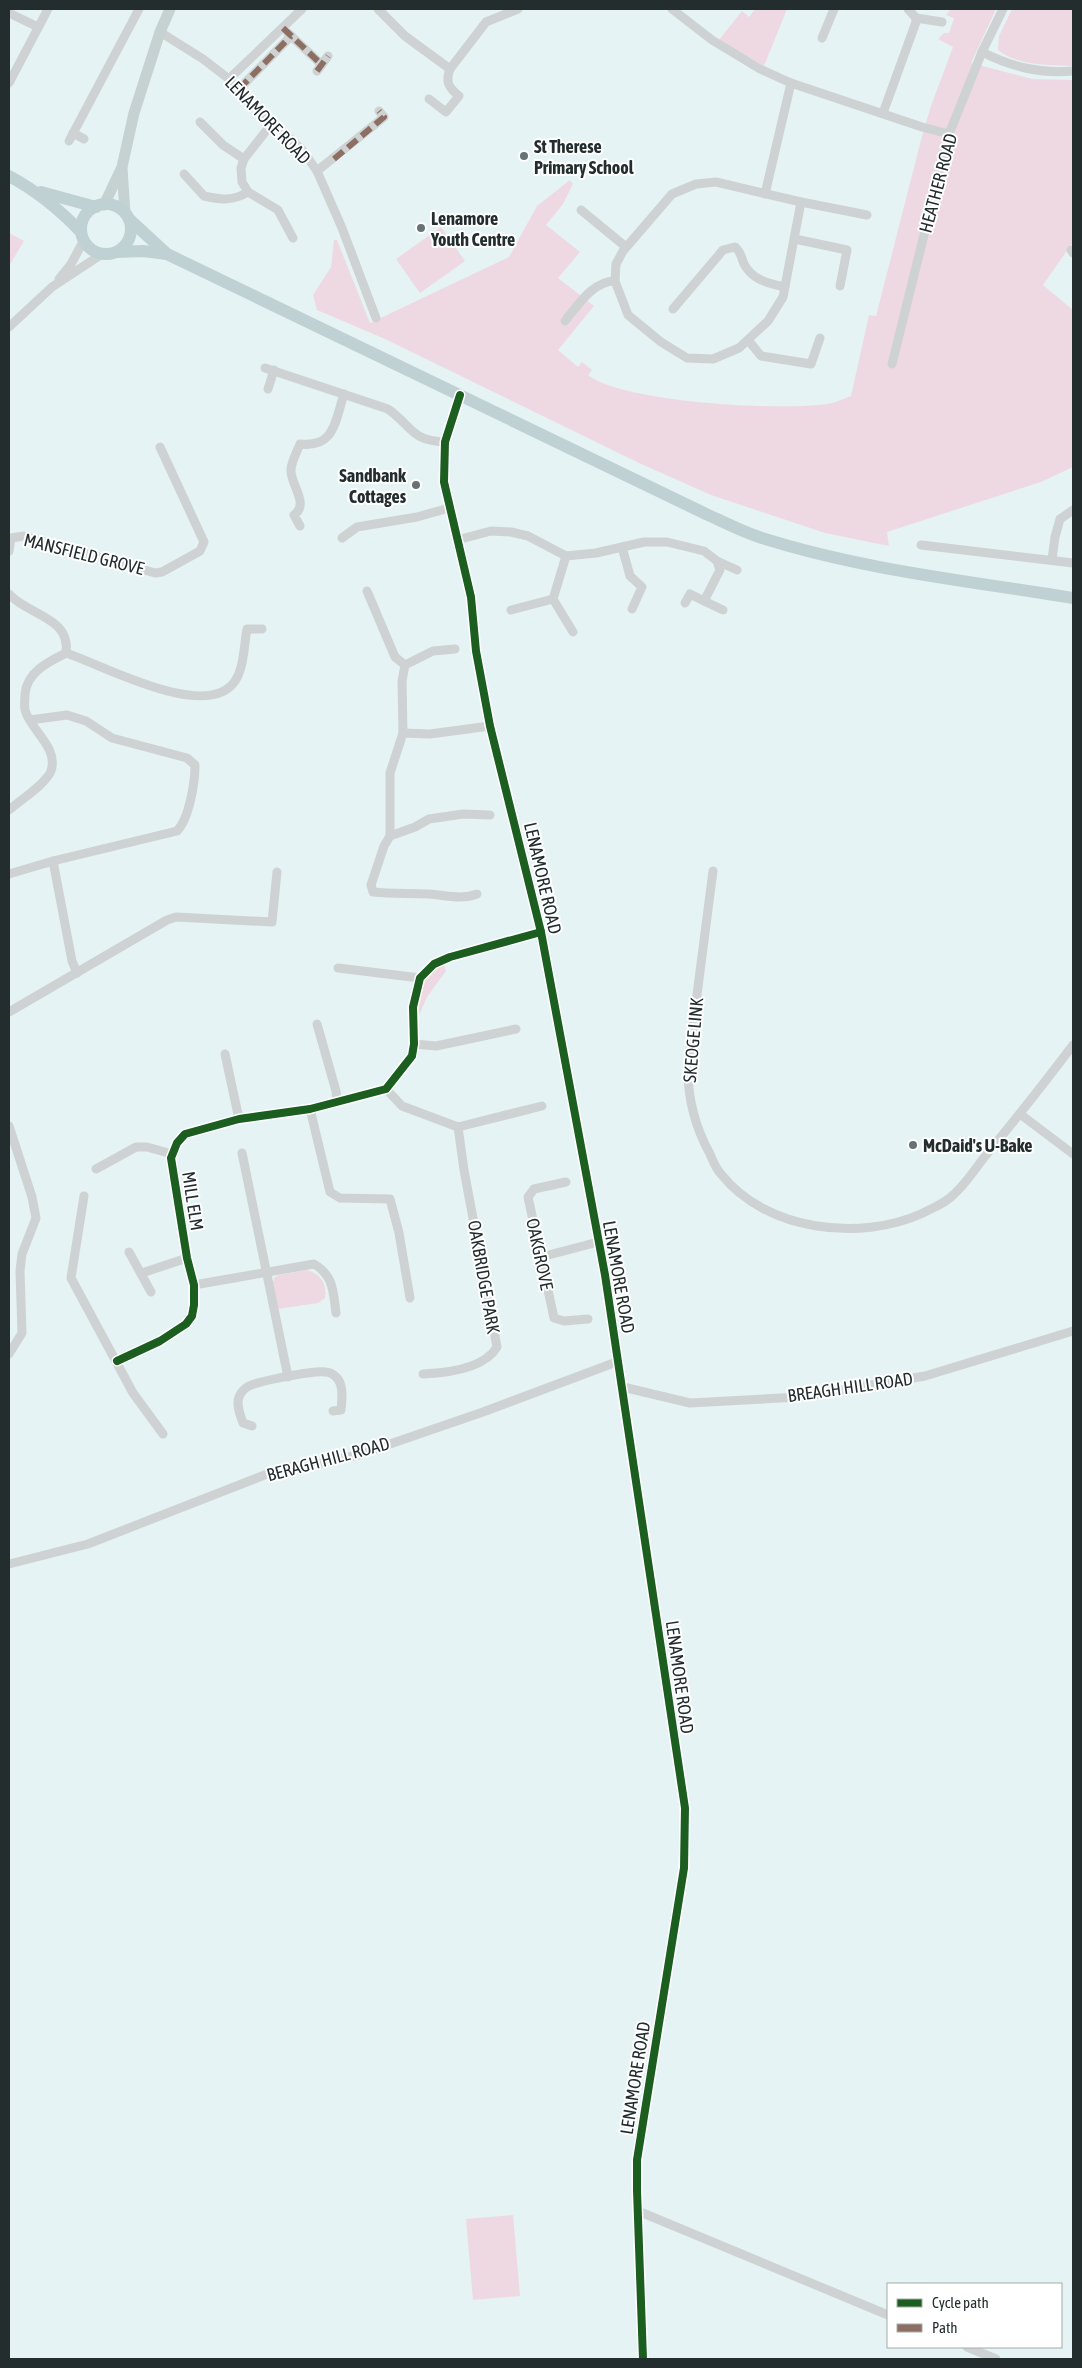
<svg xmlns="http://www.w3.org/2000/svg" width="1082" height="2368" font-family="'Asap Condensed',sans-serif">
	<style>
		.green { fill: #eed9e3 }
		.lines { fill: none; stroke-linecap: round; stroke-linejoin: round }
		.minor { stroke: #ced2d3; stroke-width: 9 }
		.major { stroke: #c6d2d2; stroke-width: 11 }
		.highway { stroke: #c0d1d3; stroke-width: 12 }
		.quiet { stroke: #8d6e63; stroke-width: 6; stroke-dasharray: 12 6; stroke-linecap: butt }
		.cycleway-casing { stroke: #fff; stroke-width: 11 }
		.cycleway { stroke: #1b5e20; stroke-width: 8 }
		.poi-dot { fill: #677274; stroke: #fff; stroke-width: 2 }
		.labels { text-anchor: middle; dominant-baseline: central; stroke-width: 4; stroke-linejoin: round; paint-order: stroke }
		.street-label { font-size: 18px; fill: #232d2e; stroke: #fff }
		.poi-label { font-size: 18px; font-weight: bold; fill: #232d2e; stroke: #fff; text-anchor: start }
	</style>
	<rect width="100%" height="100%" fill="#e5f3f5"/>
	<!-- green -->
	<g class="green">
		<path d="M755 9H787L764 66 719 40 742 11 749 17Z"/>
		<path d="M951 9H996L971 63 1032 79 1073 80V242L1043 285 1073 310V467L1041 482 887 532 889 546 825 533 711 495 639 463 385 339 317 310 313 295 331 267 334 240H337L370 323 509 257 537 206 570 180 573 184 563 204 546 225 580 252 558 278 594 306 558 350 578 367 582 362 592 370 588 375C624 403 787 412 833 403 839 401 845 398 851 396L869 315 876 316 922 136 931 106 953 47 938 39 944 33H949L954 18 946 15Z"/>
		<path d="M1012 9H1073V66C1049 65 1018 66 998 50L999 36Z"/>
		<path d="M441 227 465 261 420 293 396 259Z"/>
		<path d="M9 233 24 241 9 266Z"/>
		<path d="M444 965 446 971 427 997 419 1015C411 996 427 972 444 965Z"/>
		<path d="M307 1270C321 1274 327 1284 325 1298L318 1303 278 1309 273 1283 274 1278 279 1275Z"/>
		<path d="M513 2215 520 2296 473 2300 466 2219Z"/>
	</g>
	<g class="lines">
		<!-- minor -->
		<g class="minor">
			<path d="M378 9 405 36 450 69"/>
			<path d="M672 9 712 40 760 69 791 83 922 127 949 134"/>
			<path d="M9 13 38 27"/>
			<path d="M916 18 942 22"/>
			<path d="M160 32 203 59 229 79 303 151 317 171 342 228 376 318"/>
			<path d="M288 33 321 64"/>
			<path d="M822 38 834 9"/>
			<path d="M982 52C1012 67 1040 74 1073 71"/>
			<path d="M317 71 328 56"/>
			<path d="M229 79 302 9"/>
			<path d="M9 83 48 9"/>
			<path d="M239 89 291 36"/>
			<path d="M429 99 446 112 459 96C449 88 445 82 450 69L486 22 518 9"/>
			<path d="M883 113 916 22V18L908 9"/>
			<path d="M200 122 223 145 244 159"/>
			<path d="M273 122 244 159 241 168 242 182 248 192 278 210 293 238"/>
			<path d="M73 133 84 139"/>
			<path d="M69 141 139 9"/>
			<path d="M317 171 384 117 379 111"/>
			<path d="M184 174 204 196C221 200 233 201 248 192"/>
			<path d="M716 182 801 202 783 297 768 321 739 348 713 359 687 358 661 342 628 315 615 281 616 264 623 251 672 194 696 184Z"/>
			<path d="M765 194 791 83"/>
			<path d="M801 202 867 215"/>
			<path d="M581 210 626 247"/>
			<path d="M795 239 847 250 840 286"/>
			<path d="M1071 250 1073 253"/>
			<path d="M59 279 71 264 84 240"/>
			<path d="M673 309 723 250 735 247C741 252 741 257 744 264 753 281 769 283 785 287"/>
			<path d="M565 321C578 305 593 281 615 281"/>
			<path d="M9 327 52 287 102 254"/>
			<path d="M748 340 761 356 811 364 820 338"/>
			<path d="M892 364 949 134 982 52 1003 9"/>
			<path d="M265 368 388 409C413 427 410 440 445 442"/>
			<path d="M268 389 274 370"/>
			<path d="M460 395 445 442 444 482 471 597 476 651 490 726 541 932 605 1275 685 1808 684 1868 637 2160V2190L643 2359"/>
			<path d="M300 526 294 515C310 504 290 484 291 470 291 462 297 452 300 444 335 448 335 421 344 394"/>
			<path d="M342 538 357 527 417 517 449 508"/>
			<path d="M457 540 491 531 511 532 528 536 566 556 596 553 644 542H667L704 551 717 561 737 570"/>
			<path d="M921 545 1073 563"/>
			<path d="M622 547 630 576 642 587 632 609"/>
			<path d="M9 551 11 538 24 536 155 573 162 572 200 551 204 542 160 447"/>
			<path d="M1052 559 1055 537 1060 519 1073 510"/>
			<path d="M367 591 395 657 405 665 402 681 403 733"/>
			<path d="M9 594C27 615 71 617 66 653"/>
			<path d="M553 599 573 632"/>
			<path d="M704 601 723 610"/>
			<path d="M685 603 690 594 704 601 720 570 717 561"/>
			<path d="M511 610 553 599 566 556"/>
			<path d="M405 665 433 651 455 649"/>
			<path d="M9 810C19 801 46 784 51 771 59 747 30 730 25 710 24 705 25 699 25 694 27 672 48 662 66 653 101 664 207 723 235 681 244 668 244 645 247 629H262"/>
			<path d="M390 836 415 827 429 819 463 814 490 815"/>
			<path d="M53 861 72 961 77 973"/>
			<path d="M713 871 688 1064C687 1097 694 1125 710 1154 713 1161 716 1169 721 1174 766 1231 860 1242 923 1213 932 1208 944 1204 952 1196 965 1185 975 1169 986 1155 1016 1119 1045 1082 1073 1045"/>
			<path d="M9 874 53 861 177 831C189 819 195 783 195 765L187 758 112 738 86 721 67 715 30 720"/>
			<path d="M477 894C461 900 446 895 429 894 410 893 392 894 373 892L371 885 384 846 390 836V773L403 733 430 734 490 726"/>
			<path d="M338 968 420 978"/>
			<path d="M9 1012 167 920 176 917 272 922 277 872"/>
			<path d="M317 1024 336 1091 337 1102"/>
			<path d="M414 1044 436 1046 516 1029"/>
			<path d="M225 1054 239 1119"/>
			<path d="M386 1089 402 1106 458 1127 464 1170 497 1347C484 1369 446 1373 423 1374"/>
			<path d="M310 1109 330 1192 340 1198 390 1199 399 1233 410 1298"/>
			<path d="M1020 1114 1073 1154"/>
			<path d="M9 1126 32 1197 36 1218 22 1254 20 1271 22 1333 9 1354"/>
			<path d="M458 1127 542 1106"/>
			<path d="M242 1153 288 1377"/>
			<path d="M96 1169 136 1147H147L172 1154"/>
			<path d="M566 1182 534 1189 528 1197 554 1318 564 1321 588 1319"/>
			<path d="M84 1196 71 1278 133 1393 163 1434"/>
			<path d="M129 1252 151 1292"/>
			<path d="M541 1257 598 1242"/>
			<path d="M142 1273 187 1258"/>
			<path d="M194 1285 314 1264C334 1276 333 1291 336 1313"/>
			<path d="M117 1361 160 1341 186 1324 192 1316 194 1305V1285L187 1258 171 1158 177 1143 185 1134 239 1119 310 1109 386 1089 412 1056 414 1044 413 1007 420 978 434 964 450 957 541 932"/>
			<path d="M623 1387 690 1403 800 1397 925 1376 1073 1331"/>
			<path d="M252 1426 243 1423C240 1415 236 1404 239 1397 241 1392 245 1388 249 1386 259 1381 315 1370 325 1372 329 1372 333 1374 336 1377 344 1384 342 1400 341 1410L333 1411"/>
			<path d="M9 1564 88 1544 285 1467 313 1465 358 1455 483 1412 619 1361"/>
			<path d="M638 2211 888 2315"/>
			<path d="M967 2347 996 2359"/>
		</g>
		<!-- major -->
		<g class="major">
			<path d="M122 168 125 213"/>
			<path d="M104 205 122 167 134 113 160 32 170 9"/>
		</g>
		<!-- highway -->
		<g class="highway">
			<path d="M9 176C37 191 59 209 81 232"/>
			<path d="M41 192 96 207"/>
			<circle cx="106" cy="229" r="25"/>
			<path d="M129 219 167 254 706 514C724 522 743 532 762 538 863 570 969 581 1073 598"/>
			<path d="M117 252 143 251 167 254"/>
		</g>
		<!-- quiet -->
		<g class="quiet">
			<path d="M283 28 321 64"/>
			<path d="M317 71 328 56"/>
			<path d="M239 89 291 36"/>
			<path d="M334 159 384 117 379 111"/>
		</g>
		<!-- cycleway casing -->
		<g class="cycleway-casing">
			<g id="cycleway">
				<path d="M460 395 445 442 444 482 471 597 476 651 490 726 541 932 605 1275 685 1808 684 1868 637 2160V2190L643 2359"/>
				<path d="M117 1361 160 1341 186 1324 192 1316 194 1305V1285L187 1258 171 1158 177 1143 185 1134 239 1119 310 1109 386 1089 412 1056 414 1044 413 1007 420 978 434 964 450 957 541 932"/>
			</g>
		</g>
		<!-- cycleway -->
		<use href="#cycleway" class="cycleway"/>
	</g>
	<!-- markers -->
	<g class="poi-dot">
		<circle cx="524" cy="156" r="5"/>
		<circle cx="421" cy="228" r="5"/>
		<circle cx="416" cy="485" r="5"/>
		<circle cx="913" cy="1145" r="5"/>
	</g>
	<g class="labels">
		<!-- street labels -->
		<g class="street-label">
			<text transform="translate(268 120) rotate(46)">LENAMORE ROAD</text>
			<text transform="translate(938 183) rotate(-75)">HEATHER ROAD</text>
			<text transform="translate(84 554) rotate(14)">MANSFIELD GROVE</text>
			<text transform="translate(543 878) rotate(77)">LENAMORE ROAD</text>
			<text transform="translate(693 1040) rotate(-85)">SKEOGE LINK</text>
			<text transform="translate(193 1201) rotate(81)">MILL ELM</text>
			<text transform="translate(540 1254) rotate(78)">OAKGROVE</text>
			<text transform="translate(484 1277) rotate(80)">OAKBRIDGE PARK</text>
			<text transform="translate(619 1277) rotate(80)">LENAMORE ROAD</text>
			<text transform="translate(850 1387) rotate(-8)">BREAGH HILL ROAD</text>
			<text transform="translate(328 1459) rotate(-15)">BERAGH HILL ROAD</text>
			<text transform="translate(680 1677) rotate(82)">LENAMORE ROAD</text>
			<text transform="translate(635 2078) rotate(-81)">LENAMORE ROAD</text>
		</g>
		<!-- poi labels -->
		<g class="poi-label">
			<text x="534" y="146">St Therese<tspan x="534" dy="21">Primary School</tspan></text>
			<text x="431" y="218">Lenamore<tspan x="431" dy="21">Youth Centre</tspan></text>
			<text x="406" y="475" text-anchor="end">Sandbank<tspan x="406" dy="21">Cottages</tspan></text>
			<text x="923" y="1145">McDaid's U-Bake</text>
		</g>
	</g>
	<!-- border -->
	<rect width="1082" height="2368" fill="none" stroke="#232d2e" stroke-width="20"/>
	<!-- legend -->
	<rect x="887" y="2283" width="175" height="65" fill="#ffffff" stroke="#a7abab"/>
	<rect x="897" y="2299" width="25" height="8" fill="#1b5e20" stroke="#a7abab"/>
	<text x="932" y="2308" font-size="15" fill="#232d2e">Cycle path</text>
	<rect x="897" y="2324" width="25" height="8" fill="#8d6e63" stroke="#a7abab"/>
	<text x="932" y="2333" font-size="15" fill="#232d2e">Path</text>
</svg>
